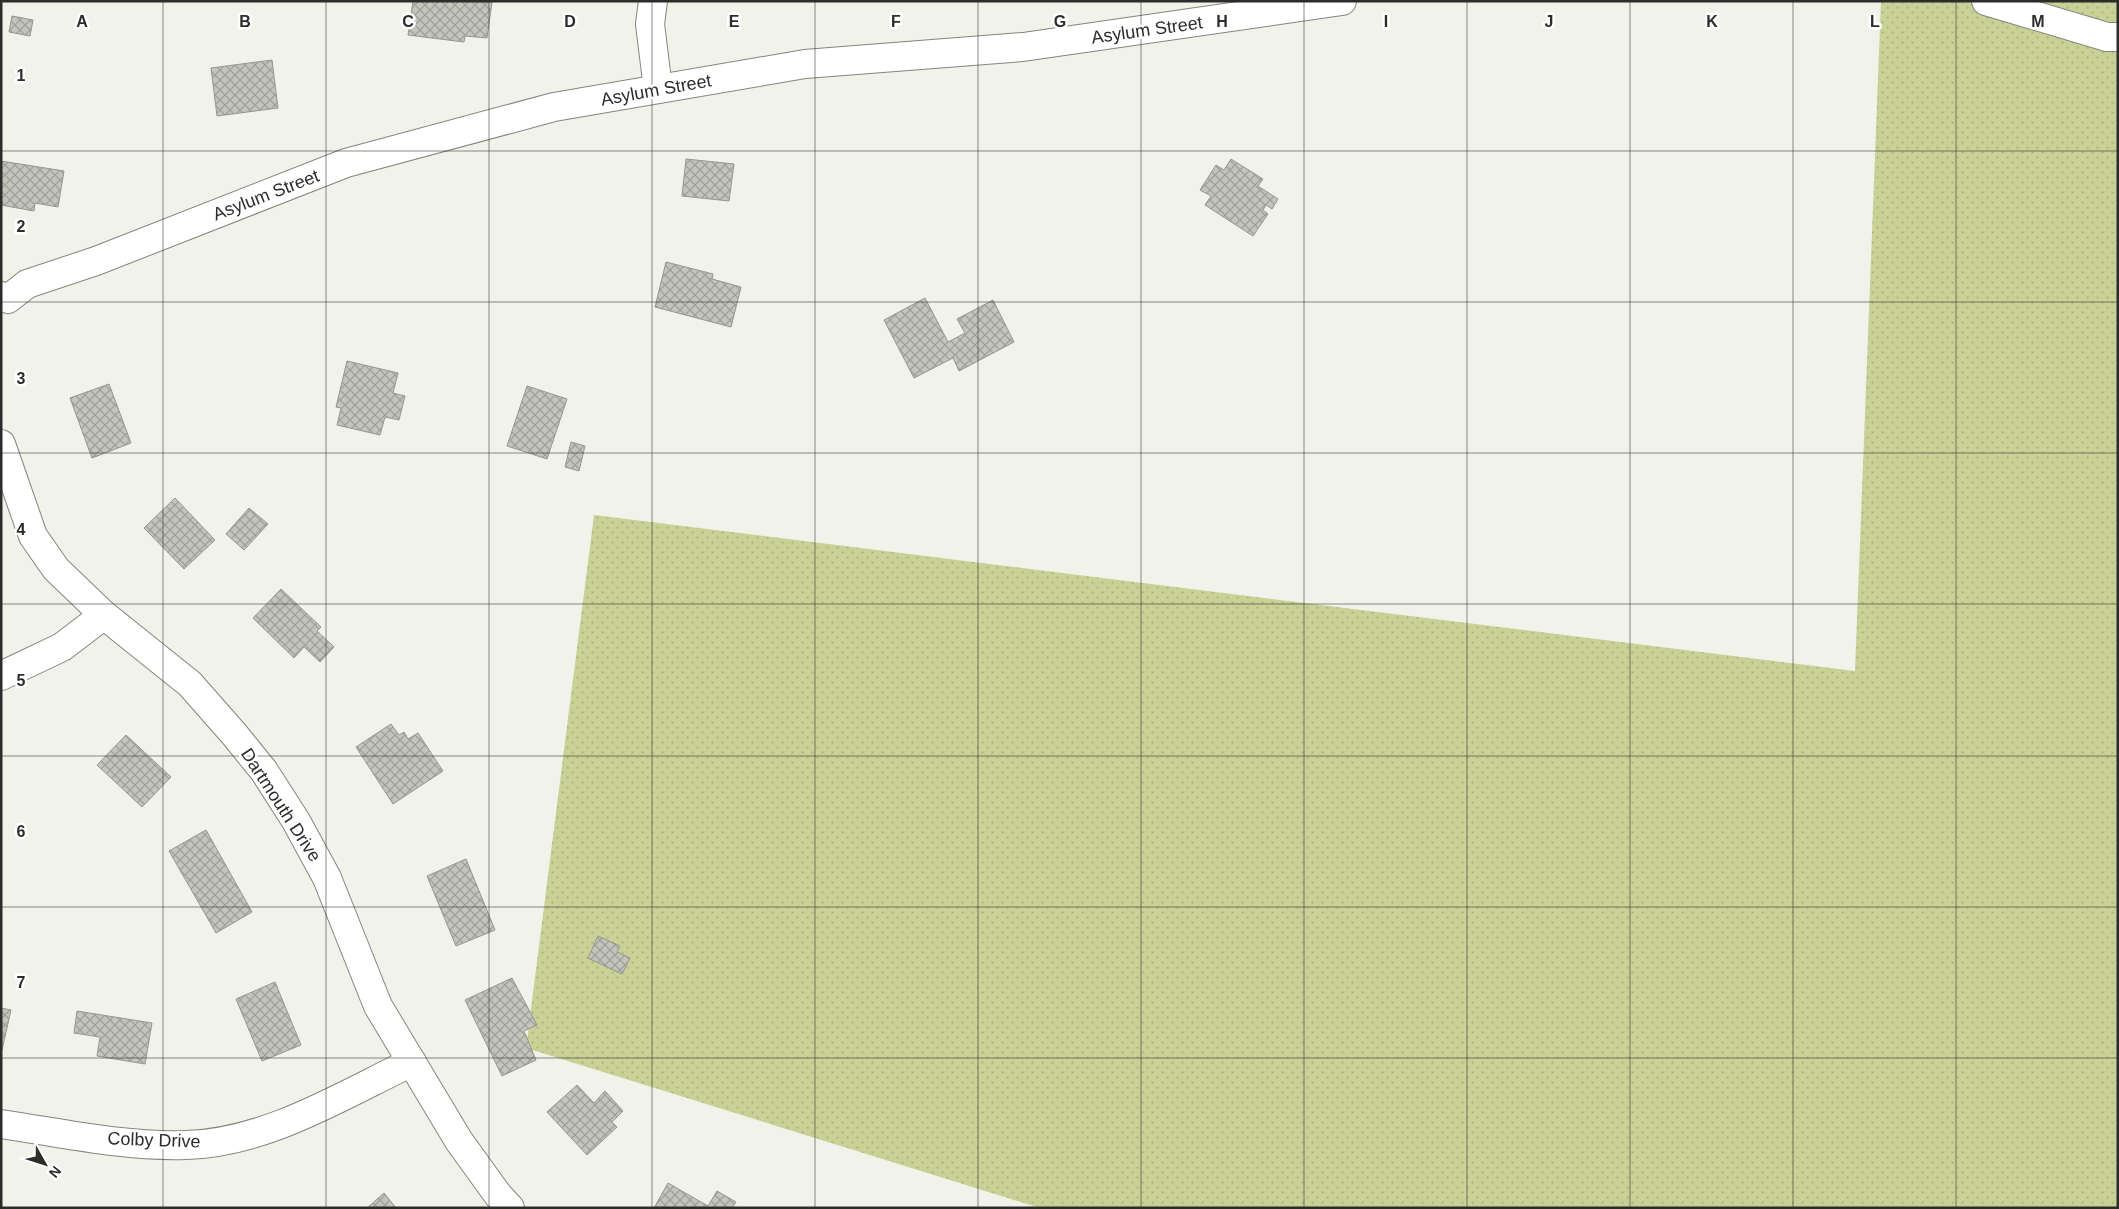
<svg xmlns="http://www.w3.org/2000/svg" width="2119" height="1209" font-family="Helvetica,sans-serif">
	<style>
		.park { fill: url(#park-dots) }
		.building { fill: url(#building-cross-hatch); stroke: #95978f }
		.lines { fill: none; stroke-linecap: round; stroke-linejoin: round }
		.street-casing { stroke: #84857d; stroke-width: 30 }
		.street { stroke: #fff; stroke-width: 28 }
		.grid { fill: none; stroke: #2c2d2a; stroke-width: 1; stroke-opacity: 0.55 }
		.labels { text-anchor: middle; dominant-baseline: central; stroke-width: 5; stroke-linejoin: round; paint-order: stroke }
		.street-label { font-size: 18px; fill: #2c2d2a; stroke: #fff }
		.grid-label { font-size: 16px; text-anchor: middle; font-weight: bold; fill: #2c2d2a; stroke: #fff; stroke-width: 5; stroke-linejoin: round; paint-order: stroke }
	</style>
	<defs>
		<pattern id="park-dots" width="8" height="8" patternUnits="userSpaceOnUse" patternTransform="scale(1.25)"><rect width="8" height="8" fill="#c9d196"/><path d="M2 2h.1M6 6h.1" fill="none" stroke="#adb481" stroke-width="1.8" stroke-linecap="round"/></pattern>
		<pattern id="building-cross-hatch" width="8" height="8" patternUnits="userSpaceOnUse" patternTransform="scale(1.25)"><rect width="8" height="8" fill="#c3c5bd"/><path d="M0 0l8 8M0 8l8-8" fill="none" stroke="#9fa09a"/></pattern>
	</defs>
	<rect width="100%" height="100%" fill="#f1f3ea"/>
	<!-- park -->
	<path class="park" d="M1881 1H2118V1208H1040L526 1048 594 515 1855 671Z"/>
	<!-- building -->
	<g class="building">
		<path d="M413 1 492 2 487 38 465 36 464 42 408 35Z"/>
		<path d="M12 16 33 20 30 36 9 32Z"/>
		<path d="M272 60 278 108 217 116 211 68Z"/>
		<path d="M686 159 734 164 729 201 682 196Z"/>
		<path d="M1231 159 1263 179 1258 186 1278 199 1272 209 1266 205 1263 210 1268 214 1253 236 1205 205 1211 196 1200 190 1216 165 1224 170Z"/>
		<path d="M1 161 64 171 58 207 35 203 34 211 1 205Z"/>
		<path d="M666 262 713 274 712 279 741 287 731 327 655 307Z"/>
		<path d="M925 298 948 342 965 333 957 319 993 300 1014 342 959 371 953 358 914 378 884 320Z"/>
		<path d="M347 361 398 373 393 393 405 396 399 420 385 417 380 435 337 425 341 408 336 407Z"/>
		<path d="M109 384 131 443 92 458 70 398Z"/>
		<path d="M527 386 567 399 547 459 507 446Z"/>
		<path d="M571 442 585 446 579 471 565 467Z"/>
		<path d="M175 498 215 540 184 569 144 528Z"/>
		<path d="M249 508 268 524 244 550 226 534Z"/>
		<path d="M281 589 321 627 317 631 334 647 320 662 304 647 294 658 253 618Z"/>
		<path d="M391 724 399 735 404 732 408 739 418 733 443 771 393 804 356 747Z"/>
		<path d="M126 735 171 777 142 807 97 765Z"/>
		<path d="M206 830 252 912 216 933 169 851Z"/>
		<path d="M466 859 495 930 456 946 427 876Z"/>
		<path d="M598 936 620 946 617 952 630 958 622 974 588 958Z"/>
		<path d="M512 978 537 1025 524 1031 536 1060 502 1076 465 1000Z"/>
		<path d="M275 982 301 1045 262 1061 236 999Z"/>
		<path d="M1 1008 11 1010 2 1050H1Z"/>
		<path d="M77 1011 152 1023 145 1064 97 1056 100 1037 74 1033Z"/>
		<path d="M577 1085 594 1103 605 1091 623 1111 612 1122 617 1127 587 1155 547 1112Z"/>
		<path d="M668 1183 708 1206 717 1191 736 1202 732 1208H654Z"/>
		<path d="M384 1193 396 1208H367Z"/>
	</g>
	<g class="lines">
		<!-- street casing -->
		<g class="street-casing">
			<g id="street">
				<path d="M653 1 650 24 658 89"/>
				<path d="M1986 1 2107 37H2118"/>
				<path d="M1 296 8 299 27 284 96 261 346 163 554 107 805 64 1023 47 1342 1"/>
				<path d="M1 444 33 536 56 569 104 615 190 684 234 734 264 771 296 821 327 878 378 1006 459 1141 498 1195 510 1208"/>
				<path d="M1 676 62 647 104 615"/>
				<path d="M1 1124C62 1133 124 1147 186 1145 266 1143 341 1096 412 1062"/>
			</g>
		</g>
		<!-- street -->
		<use href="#street" class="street"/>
	</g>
	<!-- grid -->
	<path class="grid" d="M163 1V1208M326 1V1208M489 1V1208M652 1V1208M815 1V1208M978 1V1208M1141 1V1208M1304 1V1208M1467 1V1208M1630 1V1208M1793 1V1208M1956 1V1208M1 151H2118M1 302H2118M1 453H2118M1 604H2118M1 756H2118M1 907H2118M1 1058H2118"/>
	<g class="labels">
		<!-- street labels -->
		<g class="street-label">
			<text transform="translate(1147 30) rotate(-8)">Asylum Street</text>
			<text transform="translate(656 90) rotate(-10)">Asylum Street</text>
			<text transform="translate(266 195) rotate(-21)">Asylum Street</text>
			<text transform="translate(281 805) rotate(57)">Dartmouth Drive</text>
			<text transform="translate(154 1140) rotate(2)">Colby Drive</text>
		</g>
	</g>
	<g class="grid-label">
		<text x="82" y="27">A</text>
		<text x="245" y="27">B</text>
		<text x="408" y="27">C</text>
		<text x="570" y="27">D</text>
		<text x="734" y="27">E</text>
		<text x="896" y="27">F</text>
		<text x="1060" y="27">G</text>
		<text x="1222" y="27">H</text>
		<text x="1386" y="27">I</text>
		<text x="1549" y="27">J</text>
		<text x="1712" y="27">K</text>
		<text x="1875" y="27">L</text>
		<text x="2038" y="27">M</text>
		<text x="21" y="81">1</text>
		<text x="21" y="232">2</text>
		<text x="21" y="384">3</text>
		<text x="21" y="535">4</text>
		<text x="21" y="686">5</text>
		<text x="21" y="837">6</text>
		<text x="21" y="988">7</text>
	</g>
	<!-- border -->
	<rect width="2119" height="1209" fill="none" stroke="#2c2d2a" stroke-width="5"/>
	<!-- north arrow -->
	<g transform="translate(45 1164) rotate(129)" stroke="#ffffff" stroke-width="4" paint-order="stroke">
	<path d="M0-4L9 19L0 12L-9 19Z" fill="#2c2d2a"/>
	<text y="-8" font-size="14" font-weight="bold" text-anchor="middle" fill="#2c2d2a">N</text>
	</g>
</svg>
